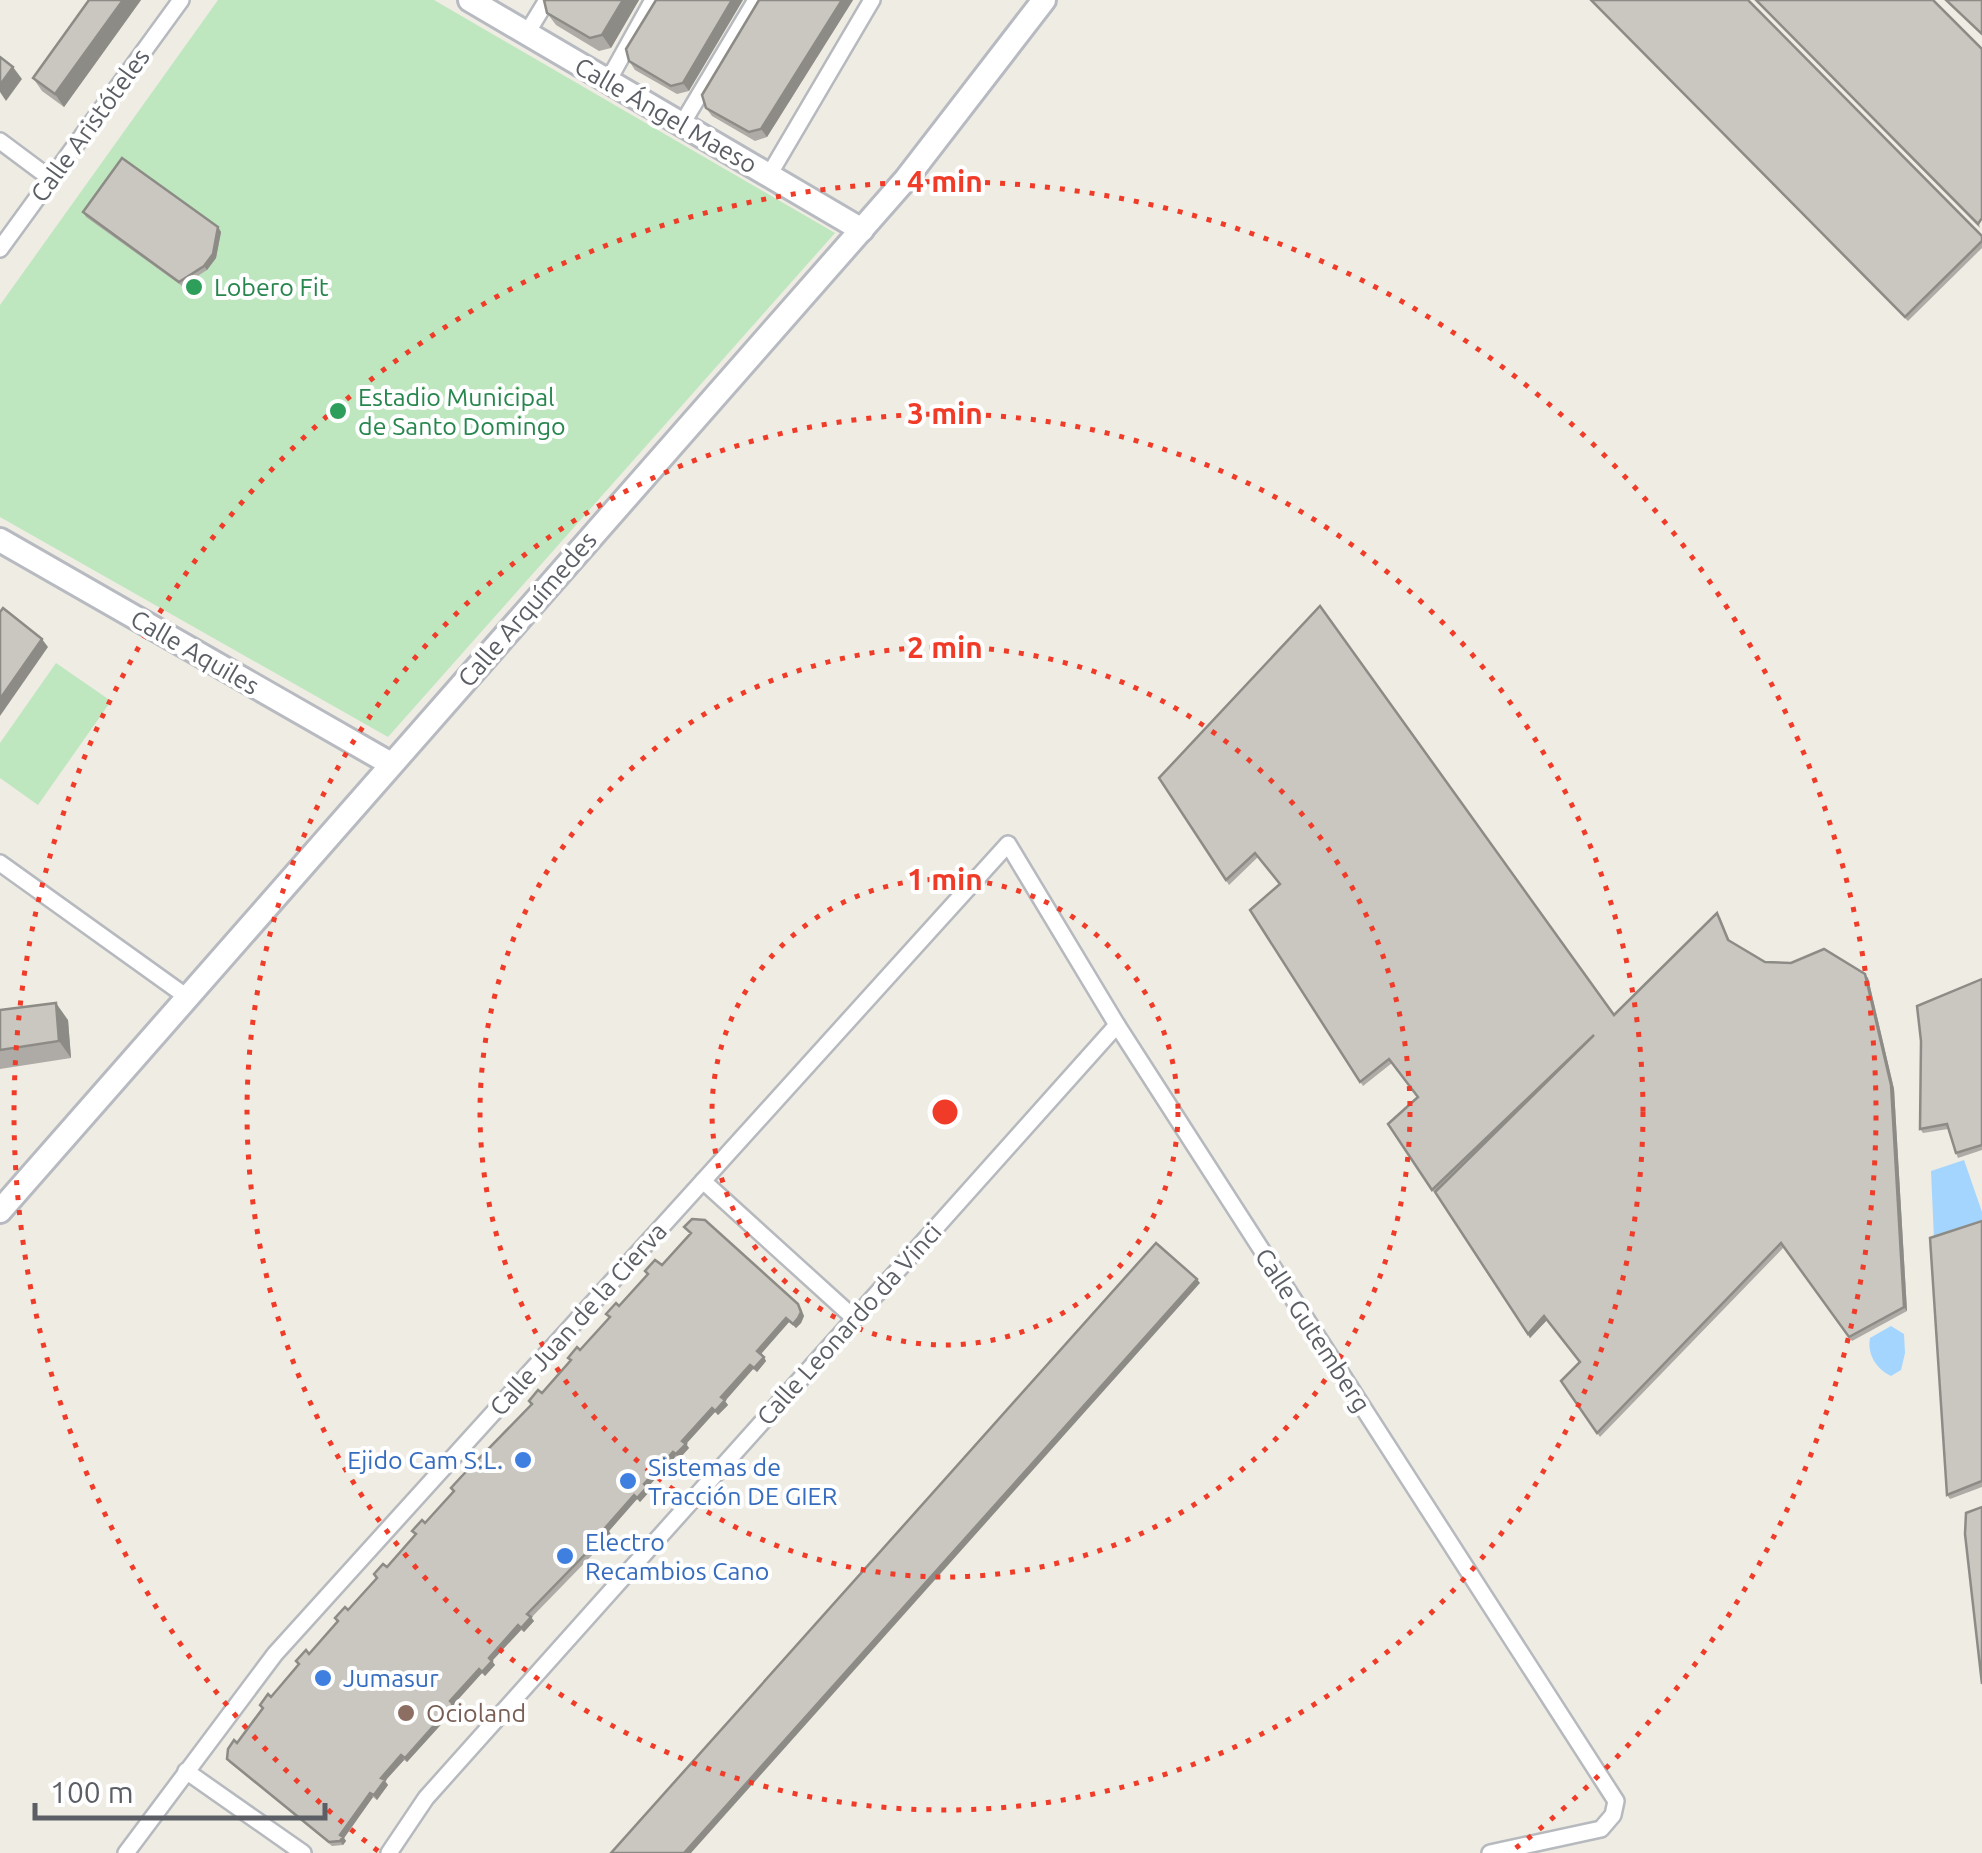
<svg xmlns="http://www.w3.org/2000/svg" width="1982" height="1853" font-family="Ubuntu,sans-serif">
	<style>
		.green { fill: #bee7bf }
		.water { fill: #a3d5ff }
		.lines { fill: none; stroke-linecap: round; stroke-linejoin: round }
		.street-casing { stroke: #b6b9be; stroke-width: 20 }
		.secondary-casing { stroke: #b7bac0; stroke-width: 28 }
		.street { stroke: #fff; stroke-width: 15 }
		.secondary { stroke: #fff; stroke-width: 22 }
		.wall { fill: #aeaaa5 }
		.shaded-wall { fill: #8d8b86 }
		.building { fill: #cac6c0; stroke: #8d8b86; stroke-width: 2.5 }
		.ring { fill: none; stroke: #f03b28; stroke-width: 5; stroke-dasharray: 5 10 }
		.leisure-dot { fill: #2e9e5b; stroke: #fff; stroke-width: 4 }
		.shop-dot { fill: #3f7fe0; stroke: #fff; stroke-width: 4 }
		.education-dot { fill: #8d6e63; stroke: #fff; stroke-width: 4 }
		.labels { text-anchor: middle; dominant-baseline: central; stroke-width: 8; stroke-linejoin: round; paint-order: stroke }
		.street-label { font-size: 25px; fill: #5b5f65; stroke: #fff }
		.leisure-label { font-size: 25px; fill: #27864d; stroke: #fff; text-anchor: start }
		.shop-label { font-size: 25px; fill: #366cbe; stroke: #fff; text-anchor: start }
		.education-label { font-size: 25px; fill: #785e54; stroke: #fff; text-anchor: start }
		.centre { fill: #f03b28; stroke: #fff; stroke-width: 5 }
		.ring-label { font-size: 30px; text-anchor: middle; font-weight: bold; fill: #f03b28; stroke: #fff; stroke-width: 8; stroke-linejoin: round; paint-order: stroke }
	</style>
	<rect width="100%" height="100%" fill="#efece3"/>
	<!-- green -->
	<g class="green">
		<path d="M218 0H434L835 233 388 737 0 517V305Z"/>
		<path d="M56 663 111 701 38 805 0 778V743Z"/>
	</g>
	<!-- water -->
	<g class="water">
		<path d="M1964 1160 1982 1212V1222L1934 1239 1931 1171Z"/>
		<path d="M1891 1326 1904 1334 1905 1353 1901 1370 1891 1376C1876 1369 1867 1354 1870 1338Z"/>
	</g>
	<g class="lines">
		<!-- street casing -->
		<g class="street-casing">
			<g id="street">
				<path d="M527 33 547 0"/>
				<path d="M608 81 653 0"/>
				<path d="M682 124 756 0"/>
				<path d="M0 141 51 179"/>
				<path d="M769 175 872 0"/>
				<path d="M0 249 181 0"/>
				<path d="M0 863 187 997"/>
				<path d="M703 1181 854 1318"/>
				<path d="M186 1771 303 1853"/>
				<path d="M126 1853 275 1654 1008 844 1117 1025 1616 1801 1613 1815 1601 1829 1490 1853"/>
				<path d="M389 1853 426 1798 1117 1025"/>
			</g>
		</g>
		<!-- secondary casing -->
		<g class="secondary-casing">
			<g id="secondary">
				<path d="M470 0 862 230"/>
				<path d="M0 540 391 764"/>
				<path d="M0 1211 906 179 1044 0"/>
			</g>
		</g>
		<!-- street -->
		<use href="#street" class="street"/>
		<!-- secondary -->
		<use href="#secondary" class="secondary"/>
	</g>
	<!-- wall -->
	<g class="wall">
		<path d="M89 0H141L64 107 42 91 33 78Z"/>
		<path d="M544 0H639L611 48 599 51 556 25 547 13Z"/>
		<path d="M656 0 689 91 677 94 635 70 629 61Z"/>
		<path d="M759 0H853L767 137 755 141 712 116 706 108Z"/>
		<path d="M1590 0H1748L1982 236V248L1908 321Z"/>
		<path d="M1755 0H1933L1980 228Z"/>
		<path d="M83 212 218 227 221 232 216 258 207 270 182 286 86 217Z"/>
		<path d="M1159 778 1614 1015 1720 917 1730 941 1765 962 1868 978 1894 1089 1907 1311 1852 1341 1784 1247 1600 1437 1561 1381 1580 1362 1547 1320 1530 1338 1436 1194 1432 1190 1417 1097 1392 1063 1363 1086 1250 910 1280 884 1258 857 1229 885Z"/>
		<path d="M1982 979V1150L1958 1158 1956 1153 1948 1129 1923 1133 1920 1129Z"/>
		<path d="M0 1010 68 1020 71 1058 0 1069Z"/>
		<path d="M1982 1221V1487L1950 1499 1947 1495Z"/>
		<path d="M684 1227 801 1308 804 1316 801 1323 796 1328 789 1322 761 1354 766 1361 757 1372 753 1369 725 1401 728 1405 718 1415 715 1412 686 1444 689 1448 679 1459 676 1456 647 1488 650 1491 640 1502 637 1499 609 1531 611 1535 601 1546 531 1618 534 1621 524 1632 521 1630 492 1661 495 1665 485 1676 482 1673 453 1705 456 1708 407 1762 404 1760 385 1781 388 1785 377 1800 373 1797 344 1838 346 1841 343 1845 332 1846 230 1763 227 1759 271 1697 309 1654 619 1306 662 1265 690 1234Z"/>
	</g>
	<!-- shaded-wall -->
	<g class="shaded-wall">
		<path d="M123 0H141L64 107 55 94Z"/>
		<path d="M623 0H639L611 48 602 35Z"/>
		<path d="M732 0H743L689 91 683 83Z"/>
		<path d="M842 0H853L767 137 761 129Z"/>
		<path d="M13 67 22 79 6 101 0 92V85Z"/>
		<path d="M218 227 221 232 216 258 207 270 204 266Z"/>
		<path d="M42 639 48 647 0 716V699Z"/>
		<path d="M1865 974 1868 978 1894 1089 1907 1311 1904 1307Z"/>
		<path d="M56 1003 68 1020 71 1058 59 1041Z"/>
		<path d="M1197 1279 1200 1283 691 1853H684Z"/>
		<path d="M798 1304 804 1316 801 1323 796 1328 793 1324Z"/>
		<path d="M1544 1316 1547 1320 1530 1338 1528 1334Z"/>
		<path d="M786 1318 789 1322 760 1355 757 1351Z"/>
		<path d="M764 1357 766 1361 757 1372 754 1368Z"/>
		<path d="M750 1365 753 1369 725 1401 728 1405 718 1415 715 1411 721 1397Z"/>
		<path d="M712 1408 715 1412 686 1444 689 1448 679 1459 676 1454 682 1441Z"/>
		<path d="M673 1452 676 1456 647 1488 650 1491 640 1502 637 1498 644 1484Z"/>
		<path d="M634 1495 637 1499 609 1531 611 1535 601 1546 598 1541 605 1528Z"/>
		<path d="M531 1617 534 1621 524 1632 521 1628Z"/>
		<path d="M518 1625 521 1630 492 1661 495 1665 485 1676 482 1672 489 1658Z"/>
		<path d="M479 1669 482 1673 453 1705 456 1708 407 1762 405 1758 450 1701Z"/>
		<path d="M401 1755 404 1760 385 1781 388 1785 377 1800 374 1795 381 1778Z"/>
		<path d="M370 1793 373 1797 344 1838 346 1841 343 1845 340 1841V1835Z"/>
	</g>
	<!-- building -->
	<g class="building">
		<path d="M89 0H123L55 94 33 78Z"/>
		<path d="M544 0H623L602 35 590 38 547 13Z"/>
		<path d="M656 0H732L683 83 671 86 629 61 626 49Z"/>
		<path d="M759 0H842L761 129 749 132 706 108 702 95Z"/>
		<path d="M1591 0H1748L1982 236V241L1905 317Z"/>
		<path d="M1756 0H1933L1982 49V218L1978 224Z"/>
		<path d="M1946 0H1982V34Z"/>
		<path d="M0 57 13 67 0 85Z"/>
		<path d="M122 158 218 227 213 254 204 266 179 282 83 212Z"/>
		<path d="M1320 606 1614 1015 1717 913 1728 940 1765 962 1791 963 1824 949 1865 974 1891 1085 1904 1307 1849 1337 1781 1243 1597 1433 1561 1381 1580 1362 1544 1316 1528 1334 1435 1192 1594 1035 1432 1190 1388 1124 1418 1097 1389 1059 1360 1082 1250 910 1280 884 1255 853 1226 880 1159 778Z"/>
		<path d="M3 608 42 639 0 699V612Z"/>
		<path d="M1982 979V1145L1956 1153 1947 1124 1920 1129 1921 1041 1917 1006Z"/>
		<path d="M56 1003 59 1041 0 1050V1010Z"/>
		<path d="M692 1219 705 1220 798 1304 801 1312 798 1318 793 1324 786 1318 757 1351 764 1357 754 1368 750 1365 721 1397 725 1400 715 1411 712 1408 682 1441 686 1444 676 1454 673 1452 644 1484 647 1487 637 1498 634 1495 605 1528 608 1530 598 1541 527 1614 531 1617 521 1628 518 1625 489 1658 492 1661 482 1672 479 1669 450 1701 453 1704 405 1758 401 1755 381 1778 385 1780 374 1795 370 1793 340 1835 343 1837 340 1841 329 1842 227 1759 228 1749 234 1740 237 1743 263 1708 260 1705 268 1694 271 1697 299 1664 296 1661 306 1650 309 1654 338 1621 335 1618 345 1607 348 1610 377 1578 374 1574 383 1564 387 1567 416 1534 412 1531 422 1520 425 1523 454 1491 451 1488 461 1477 532 1404 529 1401 538 1390 542 1393 571 1360 568 1358 577 1347 580 1350 610 1317 606 1314 616 1303 619 1306 648 1274 645 1271 655 1260 662 1265 691 1233 684 1227Z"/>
		<path d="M1982 1221V1481L1947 1495 1930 1238Z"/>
		<path d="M1156 1243 1197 1279 684 1853H611Z"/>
		<path d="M1982 1507V1684L1965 1534 1966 1513Z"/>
	</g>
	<!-- distance rings -->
	<g class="ring">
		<circle cx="945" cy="1112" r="233"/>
		<circle cx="945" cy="1112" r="465"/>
		<circle cx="945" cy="1112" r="698"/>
		<path d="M378 1851A931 931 0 1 1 1512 1851"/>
	</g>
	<!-- markers -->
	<g class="leisure-dot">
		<circle cx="194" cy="287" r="10"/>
		<circle cx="338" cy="411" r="10"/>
	</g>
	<g class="shop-dot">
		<circle cx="523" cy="1460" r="10"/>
		<circle cx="628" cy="1481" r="10"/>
		<circle cx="565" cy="1556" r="10"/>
		<circle cx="323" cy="1678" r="10"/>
	</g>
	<circle class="education-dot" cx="406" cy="1713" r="10"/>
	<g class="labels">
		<!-- street labels -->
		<g class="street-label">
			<text transform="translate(666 115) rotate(30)">Calle Ángel Maeso</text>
			<text transform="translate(90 125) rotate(-54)">Calle Aristóteles</text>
			<text transform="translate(527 609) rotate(-49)">Calle Arquímedes</text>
			<text transform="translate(195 652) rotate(30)">Calle Aquiles</text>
			<text transform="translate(578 1319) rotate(-48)">Calle Juan de la Cierva</text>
			<text transform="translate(849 1324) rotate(-48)">Calle Leonardo da Vinci</text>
			<text transform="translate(1313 1330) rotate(57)">Calle Gutemberg</text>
		</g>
		<!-- leisure labels -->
		<g class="leisure-label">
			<text x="214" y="287">Lobero Fit</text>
			<text x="358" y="397">Estadio Municipal<tspan x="358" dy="29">de Santo Domingo</tspan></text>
		</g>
		<!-- shop labels -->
		<g class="shop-label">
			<text x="503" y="1460" text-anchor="end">Ejido Cam S.L.</text>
			<text x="648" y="1467">Sistemas de<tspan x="648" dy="29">Tracción DE GIER</tspan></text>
			<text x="585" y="1542">Electro<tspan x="585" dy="29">Recambios Cano</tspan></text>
			<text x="343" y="1678">Jumasur</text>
		</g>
		<!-- education labels -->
		<g class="education-label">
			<text x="426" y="1713">Ocioland</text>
		</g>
	</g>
	<circle cx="945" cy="1112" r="15" class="centre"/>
	<g class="ring-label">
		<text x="945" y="192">4 min</text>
		<text x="945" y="424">3 min</text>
		<text x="945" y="658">2 min</text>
		<text x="945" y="890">1 min</text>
	</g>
	<!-- scale -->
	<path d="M35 1803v15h290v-15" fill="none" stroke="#5b5f65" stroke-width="5"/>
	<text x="50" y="1803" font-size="30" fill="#5b5f65" stroke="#ffffff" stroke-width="8" paint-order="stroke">100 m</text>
</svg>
